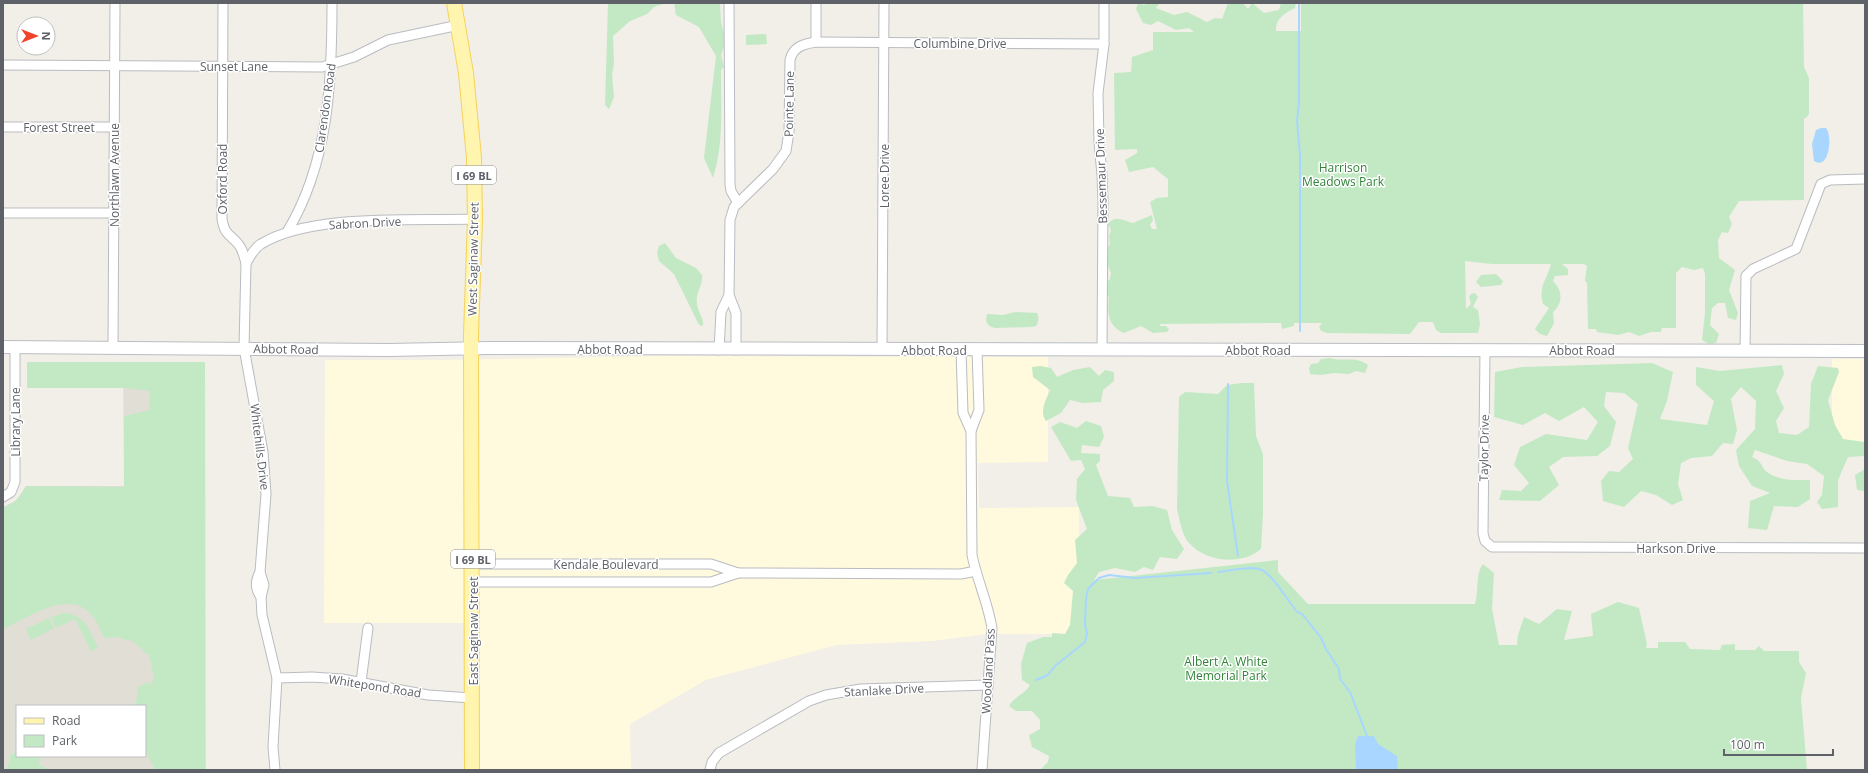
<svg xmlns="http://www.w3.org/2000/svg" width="1868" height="773" font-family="'Open Sans',sans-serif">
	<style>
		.commercial { fill: #fff9de }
		.education { fill: #e1ded5; fill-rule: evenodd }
		.green { fill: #c3e9c4 }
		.water { fill: #a9d6ff }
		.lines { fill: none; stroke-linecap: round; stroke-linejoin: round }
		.stream { stroke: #a9d6ff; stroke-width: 2 }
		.street-casing { stroke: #b9bcc1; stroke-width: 11 }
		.secondary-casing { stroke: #babdc3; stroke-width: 14 }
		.primary-casing { stroke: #f7d15a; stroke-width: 16 }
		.street { stroke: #fff; stroke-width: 9 }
		.secondary { stroke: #fff; stroke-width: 12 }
		.primary { stroke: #fff5ae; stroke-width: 14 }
		.labels { text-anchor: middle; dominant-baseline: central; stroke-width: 3; stroke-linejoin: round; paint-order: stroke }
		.shield { fill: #fff; stroke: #8e9195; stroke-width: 1 }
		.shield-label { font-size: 11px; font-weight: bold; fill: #5e6268 }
		.street-label { font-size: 12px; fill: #5e6268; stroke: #fff }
		.park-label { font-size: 12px; fill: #318338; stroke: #fff }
	</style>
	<rect width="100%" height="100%" fill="#f1efe7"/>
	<!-- commercial -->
	<g class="commercial">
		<path d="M661 356 1048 357V462L978 463 979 508 1079 507 1080 634H987L933 641 837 645 706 680 630 724 631 770H468V623H324L325 360H440Z"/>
		<rect x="1832" y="359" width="33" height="91"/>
	</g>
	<!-- education -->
	<path class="education" d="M123 362H205L206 770H3V507L17 500 26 486H124ZM17 706H145V756H17Z"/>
	<!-- green -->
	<g class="green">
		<path d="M608 3H666L654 7 647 14 630 21 613 36 614 64 612 74 614 97 609 109 605 105Z"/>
		<path d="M674 3H720L721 22 726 41 721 55 724 67 721 70C721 106 724 144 713 178L704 158 716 56 699 27 676 15Z"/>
		<path d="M1145 3H1160L1156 8 1174 15 1187 12 1207 22 1215 18 1222 19 1228 3H1243L1248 9 1252 3 1264 13 1279 10 1281 3H1296L1295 8C1285 13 1275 19 1276 31H1301V3H1803L1804 67 1809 78V114L1806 118H1804V200L1739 201 1729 217 1732 224 1728 233 1722 232 1718 240 1719 258 1735 270 1729 290 1738 313 1736 320 1728 318 1725 303H1718L1712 308 1710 325 1719 334 1716 343 1709 344 1702 340 1705 313V274L1703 268 1694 270 1682 267 1676 273V328H1662L1661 332H1651L1639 336 1629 332 1618 335 1597 332 1596 329H1588L1587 283 1585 281 1587 266 1584 264H1562L1568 269V275L1555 276 1553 281C1563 291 1563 303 1553 312L1554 323 1547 336 1540 334 1535 329 1549 308 1543 304C1538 286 1547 280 1551 264H1492L1465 261 1466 309 1471 304 1469 297 1471 294 1475 293 1478 297 1473 307 1478 310 1480 324 1478 333H1441L1436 330 1433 322H1419L1410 334 1327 333 1321 331 1319 327 1322 323H1294V326L1282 329 1281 323 1160 324V326H1166L1169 329 1167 332 1153 333 1141 326 1124 333C1108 327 1107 313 1109 297L1106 294V283L1110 279 1111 273 1106 260V251L1110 244 1109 236 1111 230 1108 224C1116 214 1123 221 1133 223L1152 215 1153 220 1150 225 1152 229H1157L1150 202 1157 198 1168 197V179L1153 167 1129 172 1125 160 1137 153V149L1115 150 1114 73 1131 72 1132 57 1153 50V32H1194L1189 28 1176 30 1158 21 1151 25 1143 23 1136 9 1138 4 1145 5Z"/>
		<path d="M766 34 767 44 746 45V35Z"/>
		<path d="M665 243 676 258 696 268 702 275C703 286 695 293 697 303 697 311 704 318 703 325L701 326 698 323 674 274 659 261 657 253 659 246Z"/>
		<path d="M1496 274 1503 281 1501 285 1481 287 1476 282 1481 275Z"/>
		<path d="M1015 312 1037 313C1039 317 1039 322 1036 326L1031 327 995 328 989 326 986 321 987 314 1003 315Z"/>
		<path d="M1330 358C1343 362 1356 356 1368 365L1365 373 1356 371 1349 374 1335 373 1320 375 1310 374 1309 368 1311 364 1318 363 1321 359Z"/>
		<path d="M27 362H205V770H155L147 754H145V706H132L136 702 139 686 148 682 150 686 154 678 149 655C141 651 134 637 124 640L119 637 104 638C101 631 98 624 94 618 72 586 29 617 3 629V507C15 504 20 496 26 486L124 487V416L149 410 150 391 124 388H27Z"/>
		<path d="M1652 363 1673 372 1667 401 1660 419 1707 425 1714 401 1696 385V367L1720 371 1782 365 1784 374 1776 391 1784 408 1776 421 1779 433 1797 435 1809 427 1811 384 1818 366 1838 368 1839 372 1828 400 1835 425 1843 439 1865 442V456L1848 457 1838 480V507L1822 509 1817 502 1822 495 1824 476 1807 464 1787 461 1755 450 1752 457C1764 463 1760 466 1767 472 1779 481 1796 480 1810 480V499L1798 507 1774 506 1767 530 1748 528 1750 501 1770 493 1752 486 1739 466 1736 450 1755 429 1756 401 1741 387 1731 399 1737 430 1733 444 1723 443 1712 456 1691 458 1681 463 1678 484 1683 500 1672 505 1656 495 1641 491 1624 507 1603 501 1601 481 1609 471 1619 472 1633 459 1628 448 1638 404 1624 393 1606 392 1604 406 1616 422 1610 446 1597 456 1563 457 1549 467 1559 485 1540 501 1499 500 1502 490 1521 491 1529 483 1514 465 1520 447 1546 434 1587 440 1598 422 1584 407 1559 421 1545 413 1523 425 1494 417 1495 372 1522 367Z"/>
		<path d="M1040 366 1051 368 1057 377 1073 370 1090 367 1099 376 1105 370 1114 372V381L1103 390 1101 402 1083 403 1070 400 1061 413 1046 421C1039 411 1046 400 1050 390L1033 377 1032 367Z"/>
		<path d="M1242 383H1254L1256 436 1263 454V513L1261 549C1241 566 1206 562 1189 543 1182 535 1179 519 1177 508L1179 397 1185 392 1218 394 1227 385Z"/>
		<path d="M1086 421 1101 426 1104 437 1099 447 1082 445 1081 453 1100 454V461L1096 465 1108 496 1130 498 1134 507 1152 506 1167 510 1172 530 1184 549 1177 559 1160 557 1153 570 1144 567 1135 572 1115 568 1099 572 1094 580 1278 560V572L1308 604H1475C1479 591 1475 575 1483 564L1494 573 1492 609 1499 645H1517L1518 635 1524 617 1539 624 1557 609 1572 611 1564 640 1593 636 1591 614 1618 602 1639 608 1647 644 1646 648H1658V642H1685L1690 649 1720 650 1722 645 1735 644V650H1755L1759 646 1764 651H1799V662L1806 673 1801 698 1807 770H1040L1048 762 1049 756 1032 747 1029 735 1040 729V720L1032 711H1016L1009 706C1015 696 1025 694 1030 685L1022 680 1021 664 1027 643 1043 637H1052V633L1065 634 1070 625 1073 591 1064 583 1068 575 1077 563 1075 540 1087 529 1076 500 1077 479 1085 469 1081 460 1071 461 1051 427 1060 422 1077 428Z"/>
		<path d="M1865 469V491L1857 490 1855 475Z"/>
		<path d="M64 613C85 614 90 631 98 648L91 651 75 619 56 628 51 617Z"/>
		<path d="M49 618 54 628 31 640 26 629Z"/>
		<path d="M17 752V756H37L41 759 38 764 50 770H5L10 763V755Z"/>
	</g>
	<!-- water -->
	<g class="water">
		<path d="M1821 128H1826C1833 136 1829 171 1814 161L1812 144 1816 130Z"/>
		<path d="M1358 736H1374L1378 744 1397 756 1398 770H1356L1355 744Z"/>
	</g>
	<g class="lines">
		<!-- stream -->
		<g class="stream">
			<path d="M1299 3V103L1297 121 1300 155V331"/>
			<path d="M1228 384 1227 481 1238 556"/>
			<path d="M1218 572C1229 571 1252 565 1262 570 1272 574 1287 600 1295 609"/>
			<path d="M1296 611 1303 615 1321 638 1326 649 1339 669 1340 679 1350 692 1367 736"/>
			<path d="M1036 680 1048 675 1055 666 1085 642 1087 634 1085 624 1086 599 1088 589 1099 578 1109 575 1135 578 1211 573"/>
		</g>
		<!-- street casing -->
		<g class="street-casing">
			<g id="street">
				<path d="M223 3 222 219C225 237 231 234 239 245 243 250 244 257 246 263L244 348 263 452 266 494 260 572C255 581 255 589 261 597"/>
				<path d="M729 3 730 184 731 191 738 203"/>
				<path d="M816 3V42"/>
				<path d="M3 65 322 67 354 57 388 40 459 25"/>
				<path d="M3 127H114"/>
				<path d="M3 213H114"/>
				<path d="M287 232C329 163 332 81 332 3"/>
				<path d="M246 263C250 257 254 248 261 244 311 213 415 221 475 219"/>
				<path d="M113 347 115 3"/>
				<path d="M882 349 884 3"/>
				<path d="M719 350 721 312 729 295"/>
				<path d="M736 350V313L729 295 730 220 734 207 773 169 786 151 789 132 790 60C793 47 803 44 816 42L1104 44"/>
				<path d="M961 350 963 413 971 431"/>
				<path d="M977 350 979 410 971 431 972 555C977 580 988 603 992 628L982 770"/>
				<path d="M1102 350 1103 201 1102 175 1099 142 1098 93 1104 44V3"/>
				<path d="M1485 350 1483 533 1485 541 1492 547 1865 548"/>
				<path d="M1745 351 1746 276 1753 269 1796 249 1821 184 1830 180 1865 179"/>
				<path d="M3 497 11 492 15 482V347"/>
				<path d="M473 564H711L738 573"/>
				<path d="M260 572 264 585 261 597 262 615 277 678 273 747 275 770"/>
				<path d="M473 582H711L738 573 961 574 976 571"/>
				<path d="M277 678 312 677 342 679 428 695 472 698"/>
				<path d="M361 682 368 628"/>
				<path d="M710 770 712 762 719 753 809 701 826 695 861 689 988 685"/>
			</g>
		</g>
		<!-- secondary casing -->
		<g class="secondary-casing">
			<path id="secondary" d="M3 347 389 350 489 348 1865 351"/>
		</g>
		<!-- primary casing -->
		<g class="primary-casing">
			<path id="primary" d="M454 3 466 73 474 158 475 219 471 335 472 770"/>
		</g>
		<!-- street -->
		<use href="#street" class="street"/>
		<!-- secondary -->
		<use href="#secondary" class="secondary"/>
		<!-- primary -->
		<use href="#primary" class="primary"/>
	</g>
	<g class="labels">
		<!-- shield labels -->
		<g class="shield">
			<rect x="452" y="166" width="44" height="18" rx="3"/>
			<rect x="451" y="550" width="44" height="18" rx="3"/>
		</g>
		<g class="shield-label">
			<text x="474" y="175">I 69 BL</text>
			<text x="473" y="559">I 69 BL</text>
		</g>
		<!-- street labels -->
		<g class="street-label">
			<text x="960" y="43">Columbine Drive</text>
			<text x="234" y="66">Sunset Lane</text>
			<text transform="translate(789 104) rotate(-89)">Pointe Lane</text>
			<text transform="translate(325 108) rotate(-82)">Clarendon Road</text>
			<text x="59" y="127">Forest Street</text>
			<text transform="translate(114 175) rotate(-90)">Northlawn Avenue</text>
			<text transform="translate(884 176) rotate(-90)">Loree Drive</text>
			<text transform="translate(1101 176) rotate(-92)">Bessemaur Drive</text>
			<text transform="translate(222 179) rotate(-90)">Oxford Road</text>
			<text transform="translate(365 223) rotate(-3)">Sabron Drive</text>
			<text transform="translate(473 259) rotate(-89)">West Saginaw Street</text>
			<text transform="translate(286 349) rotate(1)">Abbot Road</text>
			<text x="610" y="349">Abbot Road</text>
			<text x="934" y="350">Abbot Road</text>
			<text x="1258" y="350">Abbot Road</text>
			<text x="1582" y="350">Abbot Road</text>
			<text transform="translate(15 422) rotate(-90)">Library Lane</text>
			<text transform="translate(260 447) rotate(83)">Whitehills Drive</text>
			<text transform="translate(1484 448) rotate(-89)">Taylor Drive</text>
			<text x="1676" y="548">Harkson Drive</text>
			<text x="606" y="564">Kendale Boulevard</text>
			<text transform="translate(473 631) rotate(-90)">East Saginaw Street</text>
			<text transform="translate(988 671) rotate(-87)">Woodland Pass</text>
			<text transform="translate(375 686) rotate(9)">Whitepond Road</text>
			<text transform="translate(884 690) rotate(-3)">Stanlake Drive</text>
		</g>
		<!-- park labels -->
		<g class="park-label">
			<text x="1343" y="167">Harrison<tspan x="1343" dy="14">Meadows Park</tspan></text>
			<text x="1226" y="661">Albert A. White<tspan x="1226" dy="14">Memorial Park</tspan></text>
		</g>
	</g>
	<!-- border -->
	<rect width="1868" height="773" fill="none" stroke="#5e6268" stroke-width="8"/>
	<!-- legend -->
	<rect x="16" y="705" width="130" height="52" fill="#ffffff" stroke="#bfc0c3"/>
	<rect x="24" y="718" width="20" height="6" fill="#fff5ae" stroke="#bfc0c3"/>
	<text x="52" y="725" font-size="12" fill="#5e6268">Road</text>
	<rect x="24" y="735" width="20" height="12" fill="#c3e9c4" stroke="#bfc0c3"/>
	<text x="52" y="745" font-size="12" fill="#5e6268">Park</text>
	<!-- north arrow -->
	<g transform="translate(36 36) rotate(90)"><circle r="19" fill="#ffffff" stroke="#bfc0c3"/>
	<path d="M0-3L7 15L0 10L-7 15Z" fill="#f0442d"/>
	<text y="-6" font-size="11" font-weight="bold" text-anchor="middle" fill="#5e6268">N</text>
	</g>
	<!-- scale -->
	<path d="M1724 749v6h109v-6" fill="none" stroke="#5e6268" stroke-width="2"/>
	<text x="1730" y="749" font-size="12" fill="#5e6268" stroke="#ffffff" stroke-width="3" paint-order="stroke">100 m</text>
</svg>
